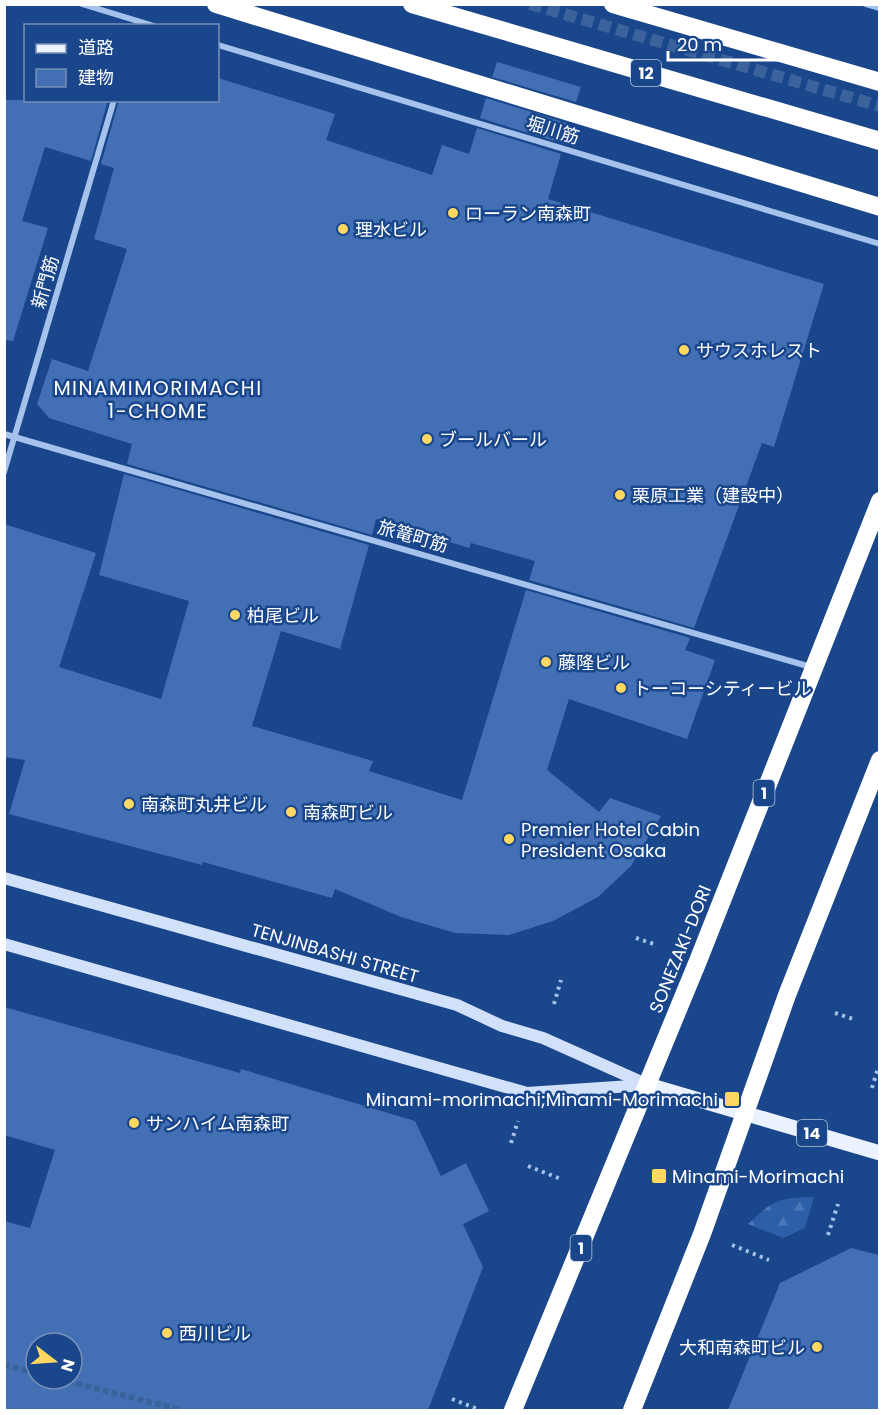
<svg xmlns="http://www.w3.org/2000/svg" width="884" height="1415" font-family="Poppins,'Noto Sans JP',sans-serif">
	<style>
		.forest { fill: url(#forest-firs) }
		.building { fill: #4370b4; fill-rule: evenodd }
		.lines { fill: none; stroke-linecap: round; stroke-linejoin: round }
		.street-tunnel { stroke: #3c629c; stroke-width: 6; stroke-dasharray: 6 3; stroke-linecap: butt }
		.secondary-tunnel { stroke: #3c629c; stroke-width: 12; stroke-dasharray: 12 6; stroke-linecap: butt }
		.path { stroke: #a5c2ed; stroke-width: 4; stroke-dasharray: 3 4.5; stroke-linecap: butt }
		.street { stroke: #a5c2ed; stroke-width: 6 }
		.secondary { stroke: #d2e1fa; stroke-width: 12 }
		.primary { stroke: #ebf2ff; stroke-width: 15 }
		.highway { stroke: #fff; stroke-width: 18 }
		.poi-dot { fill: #ffd861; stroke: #1a468b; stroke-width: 2 }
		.labels { text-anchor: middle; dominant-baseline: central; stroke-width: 5; stroke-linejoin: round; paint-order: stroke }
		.shield { fill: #1a468b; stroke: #bac8dc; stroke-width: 1.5 }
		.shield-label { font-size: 16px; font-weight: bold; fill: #fff }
		.street-label { font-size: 18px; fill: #fff; stroke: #1a468b }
		.poi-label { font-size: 18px; fill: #fff; stroke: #1a468b; text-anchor: start }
		.neighbourhood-label { font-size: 20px; letter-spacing: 1.5px; fill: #fff; stroke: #1a468b }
	</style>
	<defs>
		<pattern id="forest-firs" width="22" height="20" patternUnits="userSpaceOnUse" patternTransform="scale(1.5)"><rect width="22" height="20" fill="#2d5fa9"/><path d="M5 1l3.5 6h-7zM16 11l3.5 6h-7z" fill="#4c77b6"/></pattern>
	</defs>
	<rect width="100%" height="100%" fill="#1a468b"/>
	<!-- forest -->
	<path class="forest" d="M814 1197 805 1228 783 1238 748 1224C774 1199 779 1198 814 1197Z"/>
	<!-- building -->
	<g class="building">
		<path d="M497 62 581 87 576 102 492 77Z"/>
		<path d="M218 78 335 114 326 140 432 175 442 145 469 154 477 128 561 154 548 199 824 284 774 447 762 443 694 628 529 580 535 561 471 543 469 548 376 519 372 535 127 464 132 444 49 418 37 404 52 359 88 371 127 249 94 239 114 168 101 164 119 100H218Z"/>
		<path d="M486 98 570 124 564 144 480 118Z"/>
		<path d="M4 100H108L91 161 45 147 22 221 48 228 13 341 4 340Z"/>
		<path d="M124 474 369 545 340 649 281 631 252 726 373 761 369 771 462 800 526 590 690 638 685 650 715 660 687 739 569 699 547 770 599 812 610 798 661 816 631 866 598 897 553 921 509 935 455 933 401 917 335 889 332 898 203 862 202 865 9 814 25 760 4 757V524L96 553 59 667 161 699 189 601 99 575Z"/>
		<path d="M4 1007 240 1073 241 1069 415 1121 441 1176 466 1163 489 1211 463 1224 483 1267 428 1410H4V1221L30 1228 55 1150 4 1135ZM36 1343H72V1379H36Z"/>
		<path d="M851 1248 879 1255V1410H728L780 1283Z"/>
	</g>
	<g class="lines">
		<!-- street-tunnel -->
		<g class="street-tunnel">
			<path d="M4 1365 36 1373"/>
			<path d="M59 1379 181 1410"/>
		</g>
		<!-- secondary-tunnel -->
		<path class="secondary-tunnel" d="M530 4 880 106"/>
		<!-- path -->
		<g class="path">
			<path d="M636 938 654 944"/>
			<path d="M554 1004 561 980"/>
			<path d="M835 1013 856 1020"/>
			<path d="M872 1088 878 1068"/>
			<path d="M511 1143 518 1121"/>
			<path d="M528 1166 561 1179"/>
			<path d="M828 1235 838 1204"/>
			<path d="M732 1245 769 1260"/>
			<path d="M452 1399 480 1410"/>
		</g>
		<!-- street -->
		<g class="street">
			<path d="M82 4 154 26"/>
			<path d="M866 4 880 8"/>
			<path d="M218 45 880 244"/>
			<path d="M4 434 811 667"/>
			<path d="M4 472 114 100"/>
		</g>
		<!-- secondary -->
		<g class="secondary">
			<path d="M4 878 457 1005 502 1026 543 1038 648 1085"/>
			<path d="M4 944 527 1093 646 1085"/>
		</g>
		<!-- primary -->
		<path class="primary" d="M648 1085 880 1153"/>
		<!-- highway -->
		<g class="highway">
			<path d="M216 4 880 207"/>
			<path d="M412 4 880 141"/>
			<path d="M613 4 880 82"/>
			<path d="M513 1410 698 961 880 501"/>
			<path d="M632 1410 702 1234 787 995 880 760"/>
		</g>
	</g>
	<!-- markers -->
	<g class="poi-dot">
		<circle cx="453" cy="213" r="6"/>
		<circle cx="343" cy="229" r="6"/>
		<circle cx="684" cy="350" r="6"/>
		<circle cx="427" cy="439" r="6"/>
		<circle cx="620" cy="495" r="6"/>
		<circle cx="235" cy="615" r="6"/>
		<circle cx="546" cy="662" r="6"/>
		<circle cx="621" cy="688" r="6"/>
		<circle cx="129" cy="804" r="6"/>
		<circle cx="291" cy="812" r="6"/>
		<circle cx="509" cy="839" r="6"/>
		<rect x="724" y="1091" width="16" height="16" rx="3"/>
		<circle cx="134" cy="1123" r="6"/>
		<rect x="651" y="1168" width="16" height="16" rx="3"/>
		<circle cx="167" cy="1333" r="6"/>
		<circle cx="817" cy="1347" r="6"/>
	</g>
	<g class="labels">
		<!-- shield labels -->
		<g class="shield">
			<rect x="631" y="60" width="30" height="26" rx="4.5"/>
			<rect x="753.5" y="780" width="21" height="26" rx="4.5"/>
			<rect x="797" y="1120" width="30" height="26" rx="4.5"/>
			<rect x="570.5" y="1235" width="21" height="26" rx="4.5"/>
		</g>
		<g class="shield-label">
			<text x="646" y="73">12</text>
			<text x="764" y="793">1</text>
			<text x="812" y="1133">14</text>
			<text x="581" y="1248">1</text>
		</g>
		<!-- street labels -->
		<g class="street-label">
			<text transform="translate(553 130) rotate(17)">堀川筋</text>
			<text transform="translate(45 282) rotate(-74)">新門筋</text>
			<text transform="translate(413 536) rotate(16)">旅篭町筋</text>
			<text transform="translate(680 949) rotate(-68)">SONEZAKI-DORI</text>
			<text transform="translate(335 953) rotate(16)">TENJINBASHI STREET</text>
		</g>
		<!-- poi labels -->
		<g class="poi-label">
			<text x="465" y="213">ローラン南森町</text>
			<text x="355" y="229">理水ビル</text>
			<text x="696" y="350">サウスホレスト</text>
			<text x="439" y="439">ブールバール</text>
			<text x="632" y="495">栗原工業（建設中）</text>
			<text x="247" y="615">柏尾ビル</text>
			<text x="558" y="662">藤隆ビル</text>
			<text x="633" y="688">トーコーシティービル</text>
			<text x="141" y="804">南森町丸井ビル</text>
			<text x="303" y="812">南森町ビル</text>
			<text x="521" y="829">Premier Hotel Cabin<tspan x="521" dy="21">President Osaka</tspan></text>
			<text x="718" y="1099" text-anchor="end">Minami-morimachi;Minami-Morimachi</text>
			<text x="146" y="1123">サンハイム南森町</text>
			<text x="672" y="1176">Minami-Morimachi</text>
			<text x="179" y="1333">西川ビル</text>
			<text x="805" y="1347" text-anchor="end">大和南森町ビル</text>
		</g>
		<!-- neighbourhood labels -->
		<g class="neighbourhood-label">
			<text x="158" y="388">MINAMIMORIMACHI<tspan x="158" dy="23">1-CHOME</tspan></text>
		</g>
	</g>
	<!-- border -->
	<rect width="884" height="1415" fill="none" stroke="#ffffff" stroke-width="12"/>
	<!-- legend -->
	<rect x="24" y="24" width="195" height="78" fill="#1a468b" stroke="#7690b9" stroke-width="1.5"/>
	<rect x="36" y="44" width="30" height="9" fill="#ebf2ff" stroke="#7690b9" stroke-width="1.5"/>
	<text x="78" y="54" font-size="18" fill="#ffffff">道路</text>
	<rect x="36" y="69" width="30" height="18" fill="#4370b4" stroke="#7690b9" stroke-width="1.5"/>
	<text x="78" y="84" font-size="18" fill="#ffffff">建物</text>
	<!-- north arrow -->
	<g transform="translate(54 1361) rotate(107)"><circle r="28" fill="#1a468b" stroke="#7690b9" stroke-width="1.5"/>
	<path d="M0-4.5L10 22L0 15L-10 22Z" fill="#ffd861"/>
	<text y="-9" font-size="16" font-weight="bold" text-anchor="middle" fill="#ffffff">N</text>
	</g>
	<!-- scale -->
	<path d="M668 51v9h135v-9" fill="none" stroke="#ffffff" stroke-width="3"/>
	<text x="677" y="51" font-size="18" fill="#ffffff" stroke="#1a468b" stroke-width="4.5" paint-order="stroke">20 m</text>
</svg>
